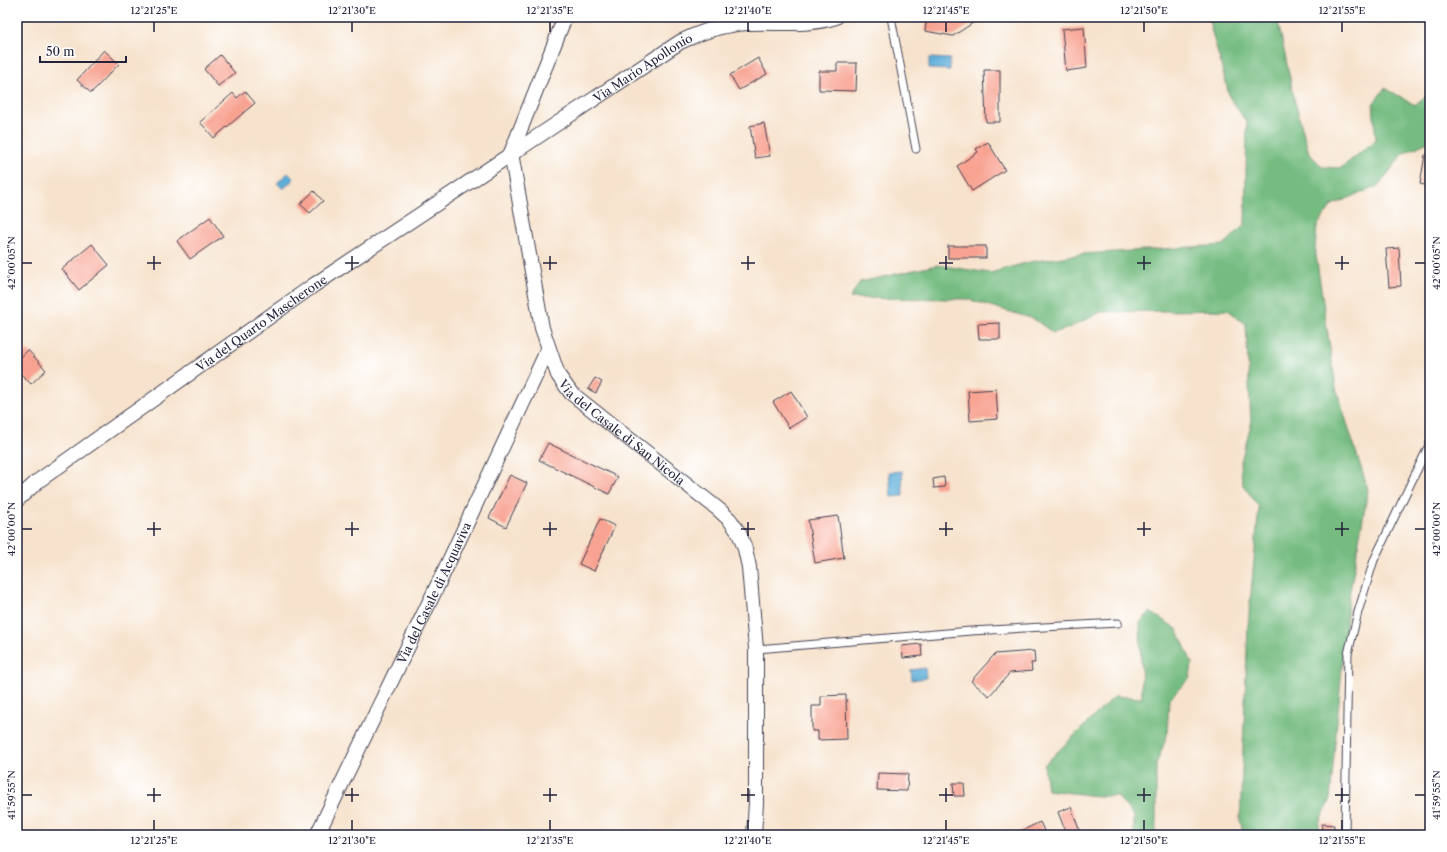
<svg xmlns="http://www.w3.org/2000/svg" width="1447" height="852" font-family="'Libre Caslon Text',serif">
	<style>
		.forest { fill: #76bc81; stroke: #4c6f5e }
		.water { fill: #5eafd9; stroke: #40688a }
		.building { fill: #f8a291 }
		.lines { fill: none; stroke-linecap: round; stroke-linejoin: round }
		.lane-casing { stroke: #423f51; stroke-width: 9 }
		.street-casing { stroke: #423f51; stroke-width: 16 }
		.lane { stroke: #fff; stroke-width: 7 }
		.street { stroke: #fff; stroke-width: 14 }
		.ticks { fill: none; stroke: #22223b; stroke-width: 1.5 }
		.labels { text-anchor: middle; dominant-baseline: central; stroke-width: 4; stroke-linejoin: round; paint-order: stroke }
		.street-label { font-size: 12px; fill: #22223b; stroke: #fff }
		.neatline { fill: none; stroke: #22223b; stroke-width: 1.5 }
		.ticks-label { font-size: 10px; text-anchor: middle; fill: #22223b }
	</style>
	<rect width="100%" height="100%" fill="#fff"/>
	<filter id="ink" filterUnits="userSpaceOnUse"><feTurbulence type="fractalNoise" baseFrequency=".025" numOctaves="2"/><feDisplacementMap in="SourceGraphic" scale="8" xChannelSelector="R" yChannelSelector="G"/><feConvolveMatrix kernelMatrix="1 2 1 2 8 2 1 2 1" color-interpolation-filters="sRGB"/></filter>
	<filter id="wash" filterUnits="userSpaceOnUse"><feTurbulence type="fractalNoise" baseFrequency=".012" numOctaves="4" result="noise"/><feDisplacementMap in="SourceGraphic" scale="16" xChannelSelector="R" yChannelSelector="G"/><feGaussianBlur stdDeviation="0.9" result="paint"/><feColorMatrix in="noise" values="0 0 0 0 0 0 0 0 0 0 0 0 0 0 0 0 0 1.4 0 .05"/><feComposite in="paint" operator="in"/></filter>
	<g filter="url(#wash)">
		<rect width="100%" height="100%" fill="#f7e3cd"/>
		<!-- forest -->
		<g class="forest">
			<path d="M1208 17H1277L1295 102 1309 153 1322 167 1341 168 1376 140 1373 104 1385 88 1415 105 1430 92V141L1404 153 1378 186 1332 205 1317 226 1315 249 1336 388 1368 490 1348 603 1330 799 1319 824V835H1244L1240 821 1248 625 1259 507 1243 485 1240 465 1251 424 1246 324 1228 310 1101 312 1069 328 1053 333 1034 319 967 299 850 298 860 282 937 265 990 273 1029 262 1083 254 1224 245 1245 224 1247 123 1230 98Z"/>
			<path d="M1150 612 1177 629 1192 663 1190 678 1169 699 1167 735 1156 765V835H1134V816L1117 796H1096L1047 790 1044 765 1115 696 1142 698 1140 622Z"/>
		</g>
		<!-- water -->
		<g class="water">
			<path d="M929 58 950 59V70L929 69Z"/>
			<path d="M288 173 294 179 283 189 277 183Z"/>
			<path d="M902 471 903 496 891 497 889 472Z"/>
			<path d="M925 668 926 678 912 680 911 670Z"/>
		</g>
		<g id="blocks">
			<!-- building -->
			<g class="building">
				<path d="M927 17H982L953 36 925 31Z"/>
				<path d="M1084 27 1087 68 1066 71 1062 29Z"/>
				<path d="M104 50 119 64 91 93 77 80Z"/>
				<path d="M220 55 235 73 218 86 204 69Z"/>
				<path d="M758 58 767 74 739 90 730 75Z"/>
				<path d="M837 63H857L856 91 819 90V71H837Z"/>
				<path d="M984 70H1000V122H986Z"/>
				<path d="M245 91 255 103 214 138 200 122 233 93 237 98Z"/>
				<path d="M764 123 770 156 755 158 750 126Z"/>
				<path d="M988 142 1005 170 972 191 957 166 978 152 976 149Z"/>
				<path d="M1425 155 1430 156V186L1420 184Z"/>
				<path d="M314 191 323 201 310 213 300 204Z"/>
				<path d="M210 217 223 236 190 259 177 241Z"/>
				<path d="M92 244 109 265 79 290 62 269Z"/>
				<rect x="948" y="246" width="38" height="12"/>
				<path d="M1399 248 1401 286 1389 287 1386 249Z"/>
				<path d="M1000 323V339H979L978 324Z"/>
				<path d="M28 350 46 370 31 384 17 370V361Z"/>
				<path d="M595 378 602 382 596 393 588 389Z"/>
				<path d="M996 389 998 419 970 421 968 391Z"/>
				<path d="M791 391 807 417 789 428 773 402Z"/>
				<path d="M548 443 618 477 609 494 539 460Z"/>
				<path d="M510 475 527 483 506 527 489 518Z"/>
				<path d="M944 477 945 487 934 488 933 479Z"/>
				<path d="M838 516 844 558 815 563 808 520Z"/>
				<path d="M600 519 615 526 594 571 579 564Z"/>
				<path d="M921 644 922 656 903 658 902 646Z"/>
				<path d="M1034 651 1035 663H1031L1032 671 1010 673 989 696 971 681 995 654Z"/>
				<path d="M846 695 847 739 818 740V731H812V706H821V696Z"/>
				<path d="M878 773 908 774 907 791 877 790Z"/>
				<path d="M953 783H964L965 796H954Z"/>
				<path d="M1071 807 1079 829 1066 833 1058 812Z"/>
				<path d="M1040 822 1046 835H1013Z"/>
				<path d="M1322 824 1334 825 1333 835H1321Z"/>
			</g>
		</g>
	</g>
	<g filter="url(#ink)">
		<use href="#blocks" fill-opacity="0" stroke="#423f51" stroke-width="1"/>
		<g class="lines">
			<!-- lane casing -->
			<g class="lane-casing">
				<g id="lane">
					<path d="M891 17 916 149"/>
					<path d="M756 649 971 631 1118 623"/>
					<path d="M1345 833 1348 654 1358 612 1374 560 1430 443"/>
				</g>
			</g>
			<!-- street casing -->
			<g class="street-casing">
				<g id="street">
					<path id="s1" d="M565 17 511 153 542 328 558 375 571 393 718 509 730 520 739 533 745 549 749 567 756 649V803L754 835"/>
					<path id="s2" d="M17 500 38 481 314 285 680 42C698 33 716 27 736 24 771 20 800 28 836 17"/>
					<path id="s3" d="M317 835 443 574 548 349"/>
				</g>
			</g>
			<!-- lane -->
			<use href="#lane" class="lane"/>
			<!-- street -->
			<use href="#street" class="street"/>
		</g>
	</g>
	<!-- ticks -->
	<path class="ticks" d="M154 22V32M352 22V32M550 22V32M748 22V32M946 22V32M1144 22V32M1342 22V32M154 256V270M352 256V270M550 256V270M748 256V270M946 256V270M1144 256V270M1342 256V270M22 263H32M147 263H161M345 263H359M543 263H557M741 263H755M939 263H953M1137 263H1151M1335 263H1349M1415 263H1425M154 522V536M352 522V536M550 522V536M748 522V536M946 522V536M1144 522V536M1342 522V536M22 529H32M147 529H161M345 529H359M543 529H557M741 529H755M939 529H953M1137 529H1151M1335 529H1349M1415 529H1425M154 788V802M352 788V802M550 788V802M748 788V802M946 788V802M1144 788V802M1342 788V802M22 795H32M147 795H161M345 795H359M543 795H557M741 795H755M939 795H953M1137 795H1151M1335 795H1349M1415 795H1425M154 820V830M352 820V830M550 820V830M748 820V830M946 820V830M1144 820V830M1342 820V830"/>
	<g class="labels">
		<!-- street labels -->
		<g class="street-label">
			<text stroke="none"><textPath href="#s2" startOffset="761">Via Mario Apollonio</textPath></text>
			<text stroke="none"><textPath href="#s2" startOffset="302">Via del Quarto Mascherone</textPath></text>
			<text stroke="none"><textPath href="#s1" startOffset="460">Via del Casale di San Nicola</textPath></text>
			<text stroke="none"><textPath href="#s3" startOffset="269">Via del Casale di Acquaviva</textPath></text>
		</g>
	</g>
	<!-- margin -->
	<rect width="1447" height="852" fill="none" stroke="#fff" stroke-width="44"/>
	<!-- scale -->
	<path d="M40 56v6h86v-6" fill="none" stroke="#22223b" stroke-width="2"/>
	<text x="46" y="56" font-size="12" fill="#22223b" stroke="#ffffff" stroke-width="3" paint-order="stroke">50 m</text>
	<rect x="22" y="22" width="1403" height="808" class="neatline"/>
	<g class="ticks-label">
		<text x="154" y="14">12°21'25"E</text>
		<text x="352" y="14">12°21'30"E</text>
		<text x="550" y="14">12°21'35"E</text>
		<text x="748" y="14">12°21'40"E</text>
		<text x="946" y="14">12°21'45"E</text>
		<text x="1144" y="14">12°21'50"E</text>
		<text x="1342" y="14">12°21'55"E</text>
		<text transform="translate(11 263) rotate(-90)" y="4">42°00'05"N</text>
		<text transform="translate(1436 263) rotate(-90)" y="4">42°00'05"N</text>
		<text transform="translate(11 529) rotate(-90)" y="4">42°00'00"N</text>
		<text transform="translate(1436 529) rotate(-90)" y="4">42°00'00"N</text>
		<text transform="translate(11 795) rotate(-90)" y="4">41°59'55"N</text>
		<text transform="translate(1436 795) rotate(-90)" y="4">41°59'55"N</text>
		<text x="154" y="844">12°21'25"E</text>
		<text x="352" y="844">12°21'30"E</text>
		<text x="550" y="844">12°21'35"E</text>
		<text x="748" y="844">12°21'40"E</text>
		<text x="946" y="844">12°21'45"E</text>
		<text x="1144" y="844">12°21'50"E</text>
		<text x="1342" y="844">12°21'55"E</text>
	</g>
</svg>
